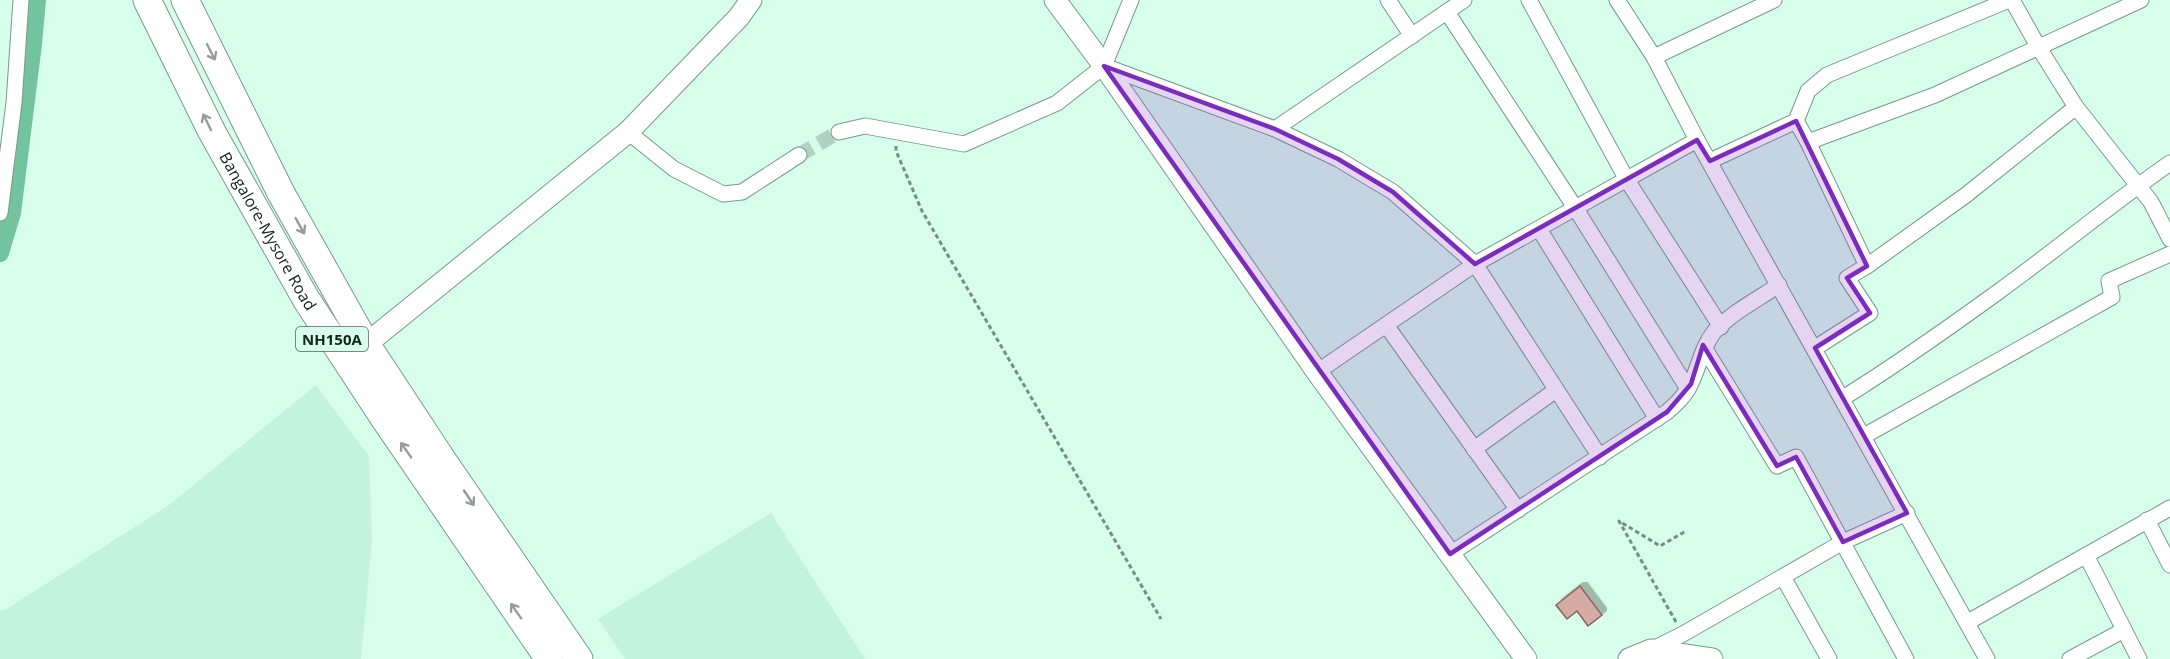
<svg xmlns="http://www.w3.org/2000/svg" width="2170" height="659" font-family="'Open Sans',sans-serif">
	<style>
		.built { fill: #c4f3db }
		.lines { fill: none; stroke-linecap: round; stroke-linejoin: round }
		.canal { stroke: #73c39e; stroke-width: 18 }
		.building { fill: #d4aca5; stroke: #86625b; stroke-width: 1.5; filter: url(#shadow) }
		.street-tunnel { stroke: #b0d2c1; stroke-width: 15; stroke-dasharray: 15 8; stroke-linecap: butt }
		.street-casing { stroke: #779b89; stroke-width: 17 }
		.secondary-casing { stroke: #779b89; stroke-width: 23 }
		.highway-casing { stroke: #779b89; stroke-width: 29 }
		.path { stroke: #758f82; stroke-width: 3; stroke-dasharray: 4.5 3; stroke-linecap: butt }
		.street { stroke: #fff; stroke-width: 15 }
		.secondary { stroke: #fff; stroke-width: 21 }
		.highway { stroke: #fff; stroke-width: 27 }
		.oneway { stroke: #969c99 }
		.marked { fill: #7b2cbf; fill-opacity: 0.2; stroke: #7b2cbf; stroke-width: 4.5; stroke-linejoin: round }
		.labels { text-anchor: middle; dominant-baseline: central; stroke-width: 5; stroke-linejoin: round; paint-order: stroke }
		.shield { fill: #d7feea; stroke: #4f655a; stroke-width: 1.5 }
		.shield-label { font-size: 15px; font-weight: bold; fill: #15231c }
		.street-label { font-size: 16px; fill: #15231c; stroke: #d7feea }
	</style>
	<defs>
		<filter id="shadow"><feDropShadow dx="5.5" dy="-5.5" stdDeviation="0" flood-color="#0004"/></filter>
	</defs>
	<rect width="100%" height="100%" fill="#d7feea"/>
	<!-- built -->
	<g class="built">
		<path d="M316 385 369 456 372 540 361 659H0V610H5L169 505Z"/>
		<path d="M771 513 865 659H625L598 619Z"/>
	</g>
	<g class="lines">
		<!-- canal -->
		<path class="canal" d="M0 253 12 213 33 44 37 0"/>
	</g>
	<!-- building -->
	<path class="building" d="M1580 586 1602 615 1588 626 1577 611 1567 619 1556 605Z"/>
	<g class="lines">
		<!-- street-tunnel -->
		<path class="street-tunnel" d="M799 155 839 132"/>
		<!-- street casing -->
		<g class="street-casing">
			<g id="street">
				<path d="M1388 0 1412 36"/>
				<path d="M1529 0 1627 180 1721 327"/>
				<path d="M1617 0 1654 57 1697 140 1987 659"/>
				<path d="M2012 0 2039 48 2076 107 2151 202 2170 239"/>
				<path d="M1447 12 1576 209 1688 389"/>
				<path d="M1654 57 1774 0"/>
				<path d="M1104 66 1275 129 1338 159 1393 192 1475 264 1600 457"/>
				<path d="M1796 121 1808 91 1827 75 2009 0"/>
				<path d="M1275 129 1464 0"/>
				<path d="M628 132 674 169 723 194 742 192 799 155"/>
				<path d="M839 132 865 126 964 144 1057 103 1104 66 1131 0"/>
				<path d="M1808 142 1867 266 1847 278 1870 313 1815 348"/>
				<path d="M1710 161 1796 121 1808 142 1935 95 2141 0"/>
				<path d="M0 213 14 103 21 0"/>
				<path d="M1539 229 1657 419"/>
				<path d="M1867 266 1966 195 2076 107"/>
				<path d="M1386 325 1518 510"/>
				<path d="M1705 349 1777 466 1796 457 1906 659"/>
				<path d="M1317 372 1475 264 1697 140"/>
				<path d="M1843 398C1896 365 1947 329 1998 292 2056 250 2111 204 2170 163"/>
				<path d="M1864 436 2112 297 2109 281 2170 254"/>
				<path d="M1474 449 1556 390"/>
				<path d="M2147 520 2170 565"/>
				<path d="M1450 554 1667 412C1676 404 1686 395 1691 383 1699 367 1702 347 1714 332 1731 313 1758 299 1779 285"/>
				<path d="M2086 555 2139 659"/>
				<path d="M1783 577 1829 659"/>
				<path d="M1968 622 2170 508"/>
				<path d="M1651 650 1683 634 1843 542 1907 513"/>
				<path d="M2070 659 2124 630"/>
			</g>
		</g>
		<!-- secondary casing -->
		<g class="secondary-casing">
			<g id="secondary">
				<path d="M1055 0 1104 66 1317 372 1526 659"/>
				<path d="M354 354 628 132 739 17 751 0"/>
				<path d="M1629 659 1651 650 1712 659"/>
			</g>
		</g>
		<!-- highway casing -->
		<g class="highway-casing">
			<g id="highway">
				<path id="s1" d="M147 0 212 132 306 299 384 418 549 659"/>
				<path d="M185 0 281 193 366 344 443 461 579 659"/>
			</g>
		</g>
		<!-- path -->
		<g class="path">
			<path d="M896 146V151L922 211 1161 619"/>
			<path d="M1676 622 1619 521 1660 546 1686 531"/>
		</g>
		<!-- street -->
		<use href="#street" class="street"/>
		<!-- secondary -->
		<use href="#secondary" class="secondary"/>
		<!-- highway -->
		<use href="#highway" class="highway"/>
	</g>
	<!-- one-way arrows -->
	<defs><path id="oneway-shaft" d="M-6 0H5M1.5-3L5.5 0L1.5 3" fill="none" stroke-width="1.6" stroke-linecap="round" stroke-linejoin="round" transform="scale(1.5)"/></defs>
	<g class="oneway">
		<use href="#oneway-shaft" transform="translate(211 52) rotate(63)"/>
		<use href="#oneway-shaft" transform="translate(207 122) rotate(-116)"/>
		<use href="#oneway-shaft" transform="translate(300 226) rotate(61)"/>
		<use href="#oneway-shaft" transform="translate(406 450) rotate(-125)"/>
		<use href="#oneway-shaft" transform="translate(469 498) rotate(56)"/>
		<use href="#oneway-shaft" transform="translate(516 611) rotate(-125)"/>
	</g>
	<!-- marked area -->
	<path class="marked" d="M1104 66 1275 129 1338 159 1393 192 1475 264 1697 140 1710 161 1796 121 1867 266 1847 278 1870 313 1815 348 1907 513 1843 542 1796 457 1777 466 1703 345 1691 384 1667 412 1450 554Z"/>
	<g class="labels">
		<!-- shield labels -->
		<rect class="shield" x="296" y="327" width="72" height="24" rx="4.5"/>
		<g class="shield-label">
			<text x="332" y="339">NH150A</text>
		</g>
		<!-- street labels -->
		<g class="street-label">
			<text stroke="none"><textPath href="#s1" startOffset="261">Bangalore-Mysore Road</textPath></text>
		</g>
	</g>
</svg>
